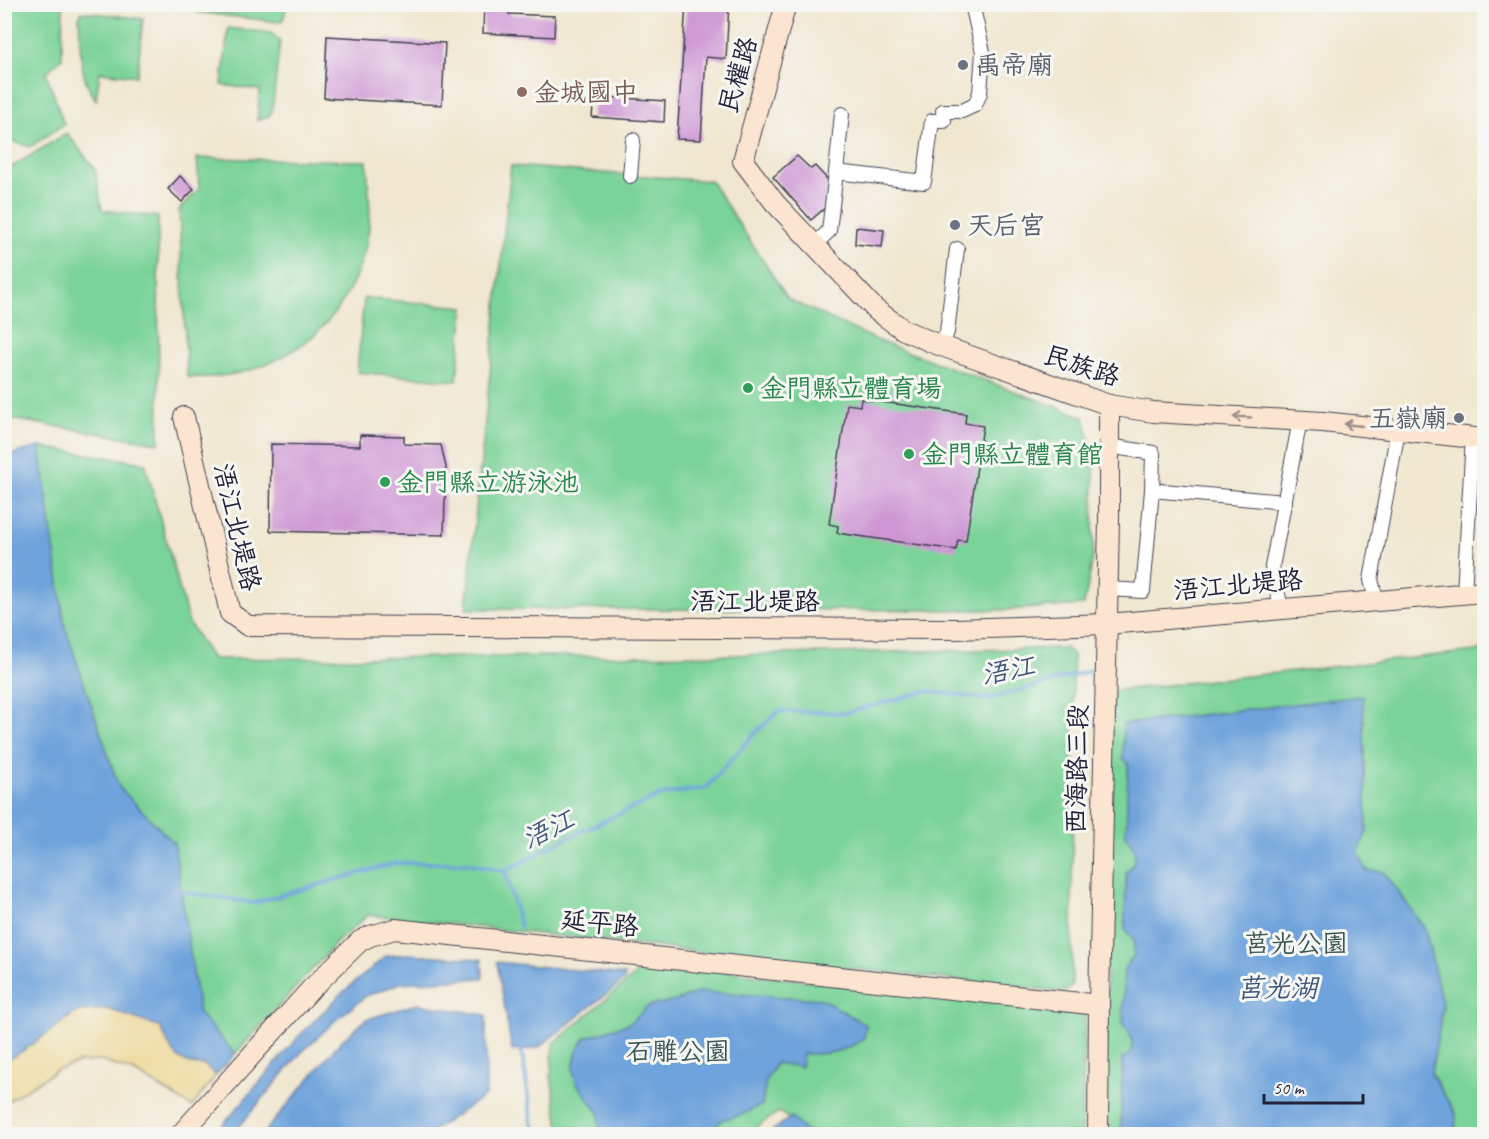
<svg xmlns="http://www.w3.org/2000/svg" width="1489" height="1139" font-family="Caveat,'LXGW WenKai TC',sans-serif">
	<style>
		.green { fill: #7ad398; stroke: #4e7a6a; stroke-width: 1.5 }
		.sand { fill: #eeda9e; stroke: #887e6c; stroke-width: 1.5 }
		.water { fill: #6ea3db; stroke: #48628b; stroke-width: 1.5 }
		.lines { fill: none; stroke-linecap: round; stroke-linejoin: round }
		.stream { stroke: #6ea3db; stroke-width: 4 }
		.building { fill: #ce97d4 }
		.street-casing { stroke: #414051; stroke-width: 16 }
		.secondary-casing { stroke: #414051; stroke-width: 22 }
		.street { stroke: #fff; stroke-width: 14 }
		.secondary { stroke: #fce5d0; stroke-width: 20 }
		.oneway { stroke: #9a8d8d }
		.worship-dot { fill: #6b7280; stroke: #f6f6f2; stroke-width: 2 }
		.education-dot { fill: #8d6e63; stroke: #f6f6f2; stroke-width: 2 }
		.leisure-dot { fill: #2e9e5b; stroke: #f6f6f2; stroke-width: 2 }
		.labels { text-anchor: middle; dominant-baseline: central; stroke-width: 6; stroke-linejoin: round; paint-order: stroke }
		.worship-label { font-size: 26px; fill: #5b616d; stroke: #f6f6f2; text-anchor: start }
		.street-label { font-size: 26px; fill: #22223b; stroke: #f6f6f2 }
		.education-label { font-size: 26px; fill: #785e54; stroke: #f6f6f2; text-anchor: start }
		.leisure-label { font-size: 26px; fill: #27864d; stroke: #f6f6f2; text-anchor: start }
		.park-label { font-size: 26px; fill: #3c5757; stroke: #f6f6f2 }
		.water-label { font-size: 27px; font-style: italic; fill: #40567b; stroke: #f6f6f2 }
	</style>
	<rect width="100%" height="100%" fill="#f6f6f2"/>
	<filter id="ink" filterUnits="userSpaceOnUse"><feTurbulence type="fractalNoise" baseFrequency=".0167" numOctaves="2"/><feDisplacementMap in="SourceGraphic" scale="12" xChannelSelector="R" yChannelSelector="G"/><feConvolveMatrix kernelMatrix="1 2 1 2 8 2 1 2 1" color-interpolation-filters="sRGB"/></filter>
	<filter id="wash" filterUnits="userSpaceOnUse"><feTurbulence type="fractalNoise" baseFrequency=".008" numOctaves="4" result="noise"/><feDisplacementMap in="SourceGraphic" scale="24" xChannelSelector="R" yChannelSelector="G"/><feGaussianBlur stdDeviation="1.35" result="paint"/><feColorMatrix in="noise" values="0 0 0 0 0 0 0 0 0 0 0 0 0 0 0 0 0 1.4 0 .05"/><feComposite in="paint" operator="in"/></filter>
	<g filter="url(#wash)">
		<rect width="100%" height="100%" fill="#f1e7d0"/>
		<!-- green -->
		<g class="green">
			<path d="M4 5H63L62 58 46 73 64 124 30 147 5 139Z"/>
			<path d="M197 5H287L283 20 278 22 196 12Z"/>
			<path d="M86 12 143 19 137 76 100 72 96 100C78 78 81 45 79 18L81 13Z"/>
			<path d="M228 28 271 33 280 41 272 112 269 116 257 121 260 90 222 85Z"/>
			<path d="M67 133 95 169 102 210 158 217 159 443 5 418V171Z"/>
			<path d="M197 158 367 161C368 185 372 211 368 235 352 326 278 382 187 377L179 210 199 189Z"/>
			<path d="M511 166 711 181 788 299 881 342 1084 417 1093 452 1094 466 1093 557 1084 605 1004 610 466 609Z"/>
			<path d="M364 298 464 307 457 381 357 372Z"/>
			<path d="M40 447 145 463 189 623 212 659 731 655 1066 648 1073 655 1072 986 1065 992 368 915 338 941 216 1075 204 1065 190 1066 160 1027 140 1021 78 1011 5 1061 4 456Z"/>
			<path d="M1484 650V1134H1103L1112 691Z"/>
			<path d="M650 962 1085 1014 1082 1134H810L779 1112 746 1134H560L551 1076 553 1044Z"/>
		</g>
		<!-- sand -->
		<path class="sand" d="M108 1009 160 1027C171 1049 175 1066 204 1065L216 1075 192 1107 135 1072 101 1061 80 1062 55 1071 5 1103V1061L24 1050 78 1011Z"/>
		<!-- water -->
		<g class="water">
			<path d="M40 447 65 627 119 787 174 843 199 1013 235 1054 216 1075 204 1065C175 1066 171 1049 160 1027L108 1009 78 1011 24 1050 5 1061V456Z"/>
			<path d="M1363 696 1367 832 1358 851 1366 870 1384 872 1425 929 1443 1008 1431 1073 1456 1114 1455 1134H1121L1122 1059C1137 1052 1134 1036 1123 1026L1124 969 1134 955V939L1125 930 1126 872C1139 862 1137 848 1126 837L1128 763 1123 759V724Z"/>
			<path d="M409 954 482 959 483 978 401 983 366 996 336 1020 300 1054 233 1134H215L298 1037 342 993 386 956Z"/>
			<path d="M497 962 625 975 624 980 538 1048 512 1051Z"/>
			<path d="M700 992 822 999 866 1025 864 1039C841 1053 829 1054 803 1054L801 1067 776 1063 766 1080 762 1105 741 1115 721 1120 711 1134H600L599 1113 576 1082 573 1069 577 1051 585 1038 630 1023 648 1006 676 1001Z"/>
			<path d="M417 1004 486 1015V1095L428 1134H263L340 1042 367 1019Z"/>
			<path d="M791 1117 808 1134H768Z"/>
		</g>
		<g class="lines">
			<!-- stream -->
			<g class="stream">
				<path d="M505 871 520 926"/>
				<path d="M178 891 254 903 396 863H466L505 871 567 838 661 795 706 788 755 733 779 711 845 713 927 691 989 699 1093 670"/>
				<path d="M521 1046 534 1134"/>
			</g>
		</g>
		<g id="blocks">
			<!-- building -->
			<g class="building">
				<path d="M181 4H197V10L180 8Z"/>
				<path d="M484 4H510L509 14 555 16 554 37 483 33Z"/>
				<path d="M686 4H729L726 59 706 57 701 140 677 139Z"/>
				<path d="M327 36 445 43 442 105 324 98Z"/>
				<path d="M594 96 665 101 664 122 592 117Z"/>
				<path d="M797 156 811 169 815 166 829 181 826 207 811 220 773 177Z"/>
				<path d="M180 176 194 189 182 202 168 189Z"/>
				<path d="M856 227 884 230 882 247 855 244Z"/>
				<path d="M861 399 966 414 965 423 983 426 966 541 958 540 956 550 837 533 838 526 829 524 847 404 860 406Z"/>
				<path d="M360 435 404 436V444L441 445 446 467 444 535 270 531 271 444 360 446Z"/>
			</g>
		</g>
	</g>
	<g filter="url(#ink)">
		<use href="#blocks" fill-opacity="0" stroke="#414051" stroke-width="1.5"/>
		<g class="lines">
			<!-- street casing -->
			<g class="street-casing">
				<g id="street">
					<path d="M836 172 842 114"/>
					<path d="M630 176 633 140"/>
					<path d="M814 245 829 231 836 172 924 182 932 121H944L943 111H962L975 105 980 93 983 52 972 4"/>
					<path d="M942 346 947 332 957 249"/>
					<path d="M1108 446 1153 453 1152 490 1285 502"/>
					<path d="M1108 589 1143 591 1152 490"/>
					<path d="M1464 593 1473 438"/>
					<path d="M1376 600 1371 580 1398 430"/>
					<path d="M1281 608 1272 567 1300 420"/>
				</g>
			</g>
			<!-- secondary casing -->
			<g class="secondary-casing">
				<g id="secondary">
					<path d="M786 4 743 161 775 203 876 310 904 330 936 344 1109 405 1153 412 1323 422 1484 439"/>
					<path d="M184 417 230 613 248 626 956 629 1107 624 1484 592"/>
					<path d="M181 1134 311 989 360 941 370 936 395 929 1099 1005"/>
					<path d="M1098 1134 1099 1005 1109 520V405"/>
				</g>
			</g>
			<!-- street -->
			<use href="#street" class="street"/>
			<!-- secondary -->
			<use href="#secondary" class="secondary"/>
		</g>
		<!-- one-way arrows -->
		<defs><path id="oneway-shaft" d="M-6 0H5M1.5-3L5.5 0L1.5 3" fill="none" stroke-width="1.6" stroke-linecap="round" stroke-linejoin="round" transform="scale(1.5)"/></defs>
		<g class="oneway">
			<use href="#oneway-shaft" transform="translate(1242 417) rotate(-177)"/>
			<use href="#oneway-shaft" transform="translate(1353 425) rotate(-174)"/>
		</g>
	</g>
	<!-- markers -->
	<g class="worship-dot">
		<circle cx="963" cy="65" r="6"/>
		<circle cx="955" cy="225" r="6"/>
		<circle cx="1459" cy="418" r="6"/>
	</g>
	<circle class="education-dot" cx="522" cy="92" r="6"/>
	<g class="leisure-dot">
		<circle cx="748" cy="388" r="6"/>
		<circle cx="909" cy="454" r="6"/>
		<circle cx="385" cy="482" r="6"/>
	</g>
	<g class="labels">
		<!-- worship labels -->
		<g class="worship-label">
			<text x="975" y="65">禹帝廟</text>
			<text x="967" y="225">天后宮</text>
			<text x="1447" y="418" text-anchor="end">五嶽廟</text>
		</g>
		<!-- street labels -->
		<g class="street-label">
			<text transform="translate(738 75) rotate(-74)">民權路</text>
			<text transform="translate(1082 366) rotate(18)">民族路</text>
			<text transform="translate(237 527) rotate(77)">浯江北堤路</text>
			<text transform="translate(1238 585) rotate(-5)">浯江北堤路</text>
			<text x="755" y="601">浯江北堤路</text>
			<text transform="translate(1077 769) rotate(-89)">西海路三段</text>
			<text transform="translate(600 923) rotate(6)">延平路</text>
		</g>
		<!-- education labels -->
		<g class="education-label">
			<text x="534" y="92">金城國中</text>
		</g>
		<!-- leisure labels -->
		<g class="leisure-label">
			<text x="760" y="388">金門縣立體育場</text>
			<text x="921" y="454">金門縣立體育館</text>
			<text x="397" y="482">金門縣立游泳池</text>
		</g>
		<!-- park labels -->
		<g class="park-label">
			<text x="1296" y="943">莒光公園</text>
			<text x="678" y="1051">石雕公園</text>
		</g>
		<!-- water labels -->
		<g class="water-label">
			<text transform="translate(1008 670) rotate(-11)">浯江</text>
			<text transform="translate(548 829) rotate(-26)">浯江</text>
			<text x="1277" y="988">莒光湖</text>
		</g>
	</g>
	<!-- margin -->
	<rect width="1489" height="1139" fill="none" stroke="#f6f6f2" stroke-width="24"/>
	<!-- scale -->
	<path d="M1264 1094v9h99v-9" fill="none" stroke="#22223b" stroke-width="3"/>
	<text x="1273" y="1094" font-size="18" fill="#22223b" stroke="#f6f6f2" stroke-width="4.5" paint-order="stroke">50 m</text>
</svg>
